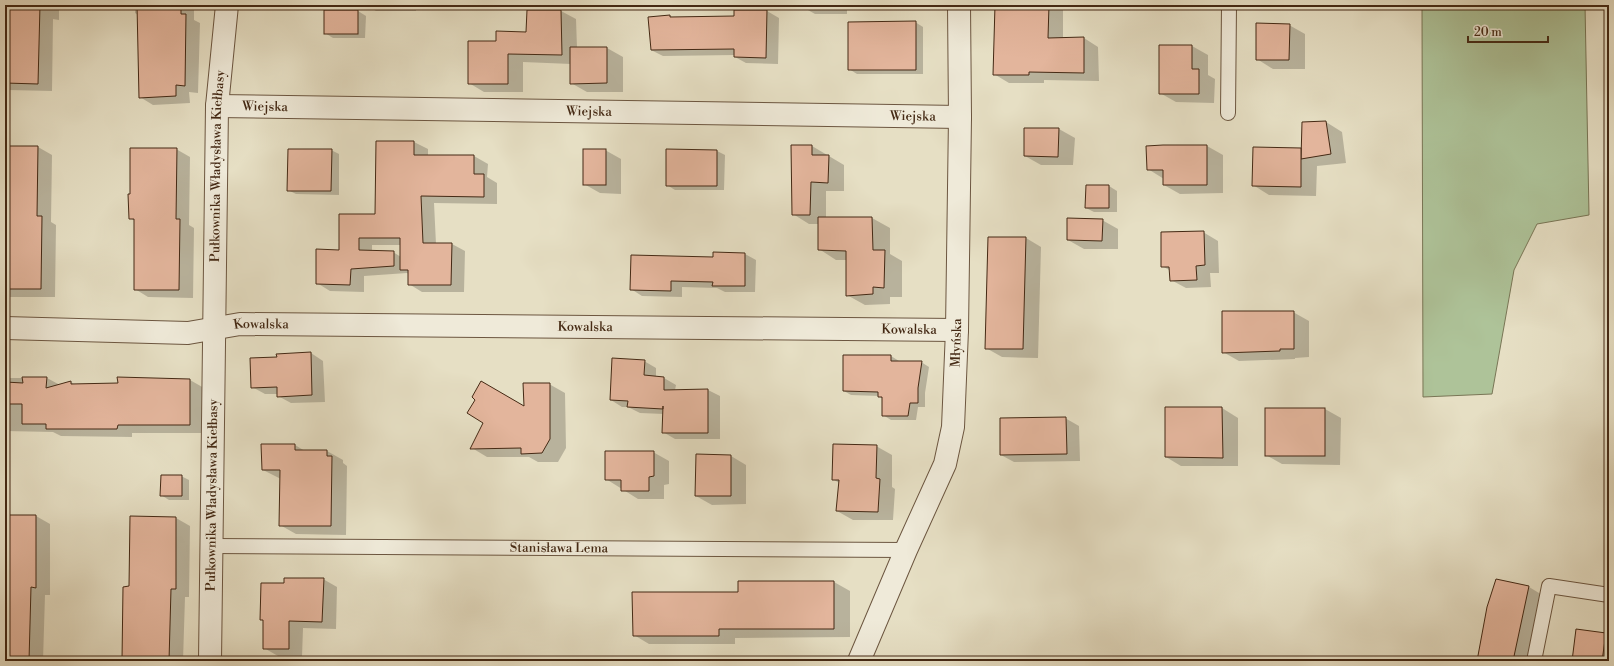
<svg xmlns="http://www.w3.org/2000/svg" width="1614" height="666" font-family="'Libre Bodoni',serif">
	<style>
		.green { fill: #aec399; stroke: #797656 }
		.shadow { fill: #0003; fill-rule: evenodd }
		.building { fill: #e3b59c; stroke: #442914 }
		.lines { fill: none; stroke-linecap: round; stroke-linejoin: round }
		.lane-casing { stroke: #6c5640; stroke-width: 16 }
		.street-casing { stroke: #6c5640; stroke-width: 24 }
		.lane { stroke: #efead9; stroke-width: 14 }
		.street { stroke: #efead9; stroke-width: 22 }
		.labels { text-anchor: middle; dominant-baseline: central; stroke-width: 4; stroke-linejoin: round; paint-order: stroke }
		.street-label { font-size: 13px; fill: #442914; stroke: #efead9 }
	</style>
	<rect width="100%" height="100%" fill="#e6dfc4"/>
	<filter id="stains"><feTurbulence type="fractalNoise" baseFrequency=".005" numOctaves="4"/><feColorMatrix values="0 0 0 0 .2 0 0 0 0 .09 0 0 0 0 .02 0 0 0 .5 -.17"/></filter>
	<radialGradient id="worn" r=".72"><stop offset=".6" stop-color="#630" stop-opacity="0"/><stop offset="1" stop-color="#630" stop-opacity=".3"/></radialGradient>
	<!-- green -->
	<path class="green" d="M1422 5H1585L1589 215 1537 224 1514 270 1492 394 1423 397Z"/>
	<!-- shadow -->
	<g class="shadow">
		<path d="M5 5H59V20L53 19 52 91 8 90 5 89Z"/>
		<path d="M135 5H194V20L200 23 198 93 189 92 190 103 153 105 140 97 138 15 135 13Z"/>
		<path d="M367 5H416V11H376Z"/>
		<path d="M799 5H847V14H815Z"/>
		<path d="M995 5H1063V39L1084 38 1098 47 1099 81 1044 80V83H1009L994 74Z"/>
		<path d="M1163 5H1203V9H1169Z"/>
		<path d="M358 11 366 16 365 38H333L325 33Z"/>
		<path d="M561 11 576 19 577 48H607L623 57V92H587L571 83V64L523 62V92H484L469 83 527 33Z"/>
		<path d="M767 11 779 18 778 64 746 63 735 57V55L663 56 651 50 670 16 674 18 735 17Z"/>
		<path d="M915 22 923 27V74H857L849 69Z"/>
		<path d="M1289 25 1305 34V69H1273L1257 59Z"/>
		<path d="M1160 46H1192L1208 55V75L1215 79 1214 103 1176 102 1160 93Z"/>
		<path d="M1326 122 1342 132 1346 163 1317 166 1316 196 1269 195 1253 185 1301 149 1302 150Z"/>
		<path d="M1059 129 1075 138 1073 165H1041L1025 156Z"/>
		<path d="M377 142H414L428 149V156H474L488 164 487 177 497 183V204L434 203 436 244H452L465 251 464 292H422L409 284V274L407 273 364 276V292L330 291 317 283 340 251 376 215ZM372 245H401V257L393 252H372Z"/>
		<path d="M812 146 844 165V191H826V218H872L890 228V254L902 261V297H890V304L865 305 847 295V260H836L819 249V224H809L793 214Z"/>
		<path d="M1207 146 1223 155V193L1180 194 1164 185V179L1148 169Z"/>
		<path d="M5 147H38L52 155 51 222 56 225 55 297H9L5 295Z"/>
		<path d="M176 149 190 157 189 225 194 228 193 298 148 297 135 289V221L130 218Z"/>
		<path d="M331 150 339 154V195L296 194 288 190Z"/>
		<path d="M605 150 621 159V194L600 193 584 184Z"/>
		<path d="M717 151 725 155 724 190H675L667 185Z"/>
		<path d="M1109 186 1117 191V212H1094L1086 208Z"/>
		<path d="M1102 220 1118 229V249H1084L1068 240Z"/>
		<path d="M1203 232 1218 241 1219 273H1210L1211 287 1186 288 1171 280V271L1162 266Z"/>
		<path d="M1026 238 1041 247 1038 358 1002 357 986 348Z"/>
		<path d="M745 254 756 260 755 292H725L717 288 682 287V297L642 296 631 289 714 258Z"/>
		<path d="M1293 312 1309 321V357L1295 358V359L1239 361 1223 352Z"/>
		<path d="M311 353 323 361 325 402 291 403 278 396V394H265L252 387 278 358Z"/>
		<path d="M891 356 899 361V362H921L929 367 925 393V407H918L916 420H891L883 415V399L879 396 851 395 844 391Z"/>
		<path d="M644 361 656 368V377L664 378 676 385 675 390H708L720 396V439H675L663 432 664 414 640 413 628 407H622L611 400Z"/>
		<path d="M5 378H47L60 385 71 382 75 385 190 380 204 388V433H132V437L61 436 53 432 5 431Z"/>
		<path d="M549 384 565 393 566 448 558 462H538L529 457H487L472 448 484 422 525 408Z"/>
		<path d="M1166 408H1222L1238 418V466H1181L1166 457Z"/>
		<path d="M1325 409 1341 418 1340 465 1282 464 1266 455Z"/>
		<path d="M1065 418 1079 426 1080 461 1014 462 1001 455Z"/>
		<path d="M295 445 305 451H327L343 460V463L347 466 346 535 296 534 280 525 281 479 263 470Z"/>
		<path d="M876 446 892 455V487L895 489 893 520H853L837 511 839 483 833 479Z"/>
		<path d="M653 452 669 461V484L664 485V499H638L606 479Z"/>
		<path d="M731 456 746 465V504L712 505 696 496Z"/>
		<path d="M181 476 189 480V500H169L161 495Z"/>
		<path d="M5 516H36L50 524V595H45L43 661H5Z"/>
		<path d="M176 518 190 526 189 597H185L183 661H126L123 660 130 587Z"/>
		<path d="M323 579 337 587 336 629 303 628 302 657 278 656 264 648V621L262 620 285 584Z"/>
		<path d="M834 582 850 591V637L735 638V644H649L634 635 739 593Z"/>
		<path d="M1529 587 1544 596 1531 661H1478Z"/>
		<path d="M1606 634 1609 636V661H1573Z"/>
		<path d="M886 659H920L924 661H886Z"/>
	</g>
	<!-- building -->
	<g class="building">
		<path d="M5 5H40L38 84 5 83Z"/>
		<path d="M137 5H181V14H186L185 86 176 85V96L139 98Z"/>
		<path d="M995 5H1049L1048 38 1084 37V73L1029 72V75H993Z"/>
		<rect x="324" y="10" width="34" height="24"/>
		<path d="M527 10H561L562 55 508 54V84H468V41H496V31L526 32Z"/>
		<path d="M734 10H767L766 58 734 57V49L651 50 648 17 670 15V17L734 16Z"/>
		<path d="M916 21V70H848V22Z"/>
		<path d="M1256 23 1290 24 1289 60H1256Z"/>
		<path d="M1159 45H1192V69H1199V94H1159Z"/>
		<path d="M570 47H607V83L570 84Z"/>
		<path d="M1326 121 1331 154 1301 159 1302 122Z"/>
		<path d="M1024 128H1059L1058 157 1024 156Z"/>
		<path d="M376 141H414V155H474V174H484V197L421 196 423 243H452L451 285H408V270H400V238H359V250L394 251V266L351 269 350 285 316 284V249L339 250V214H375Z"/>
		<path d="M791 145H812V155H829L828 183 811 182 810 215H792Z"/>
		<path d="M1163 145H1207V185H1163V170H1147L1146 146Z"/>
		<path d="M5 146H38L37 216H42L41 289H5Z"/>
		<path d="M1253 147 1301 148V187L1252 186Z"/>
		<path d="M130 148H177L176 219H180L179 290H134V219H129L128 194H130Z"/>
		<path d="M288 149H332L331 191H287Z"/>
		<rect x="583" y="149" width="23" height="36"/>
		<path d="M666 149 717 150V186H666Z"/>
		<path d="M1086 185H1109V208H1085Z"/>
		<path d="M818 217H872L873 250H885L884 288 873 287V294L846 296V251L818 250Z"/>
		<path d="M1067 218 1103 219 1102 241 1067 240Z"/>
		<path d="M1204 231 1205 265 1196 266 1197 280 1170 281 1169 267H1161V232Z"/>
		<path d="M988 237H1026L1023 349H985Z"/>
		<path d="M713 252 745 253V286H712L713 282 671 281V291L630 290 631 255 713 257Z"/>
		<path d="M1222 311H1294V349H1280V351L1222 353Z"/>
		<path d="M311 352 312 395 277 397V387L251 388 250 358 277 357 276 354Z"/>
		<path d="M843 355H891V361H922L918 388V403H910L908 416H882V397H878V392L843 391Z"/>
		<path d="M612 358 645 360 644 375 664 377V390L708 389V433H662L663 406V409L627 407 628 401 610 400Z"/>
		<path d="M22 377H47L46 388 71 381V384L118 383 117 377 190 379V425H118L117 429H46V424H22V404H5V382L23 383Z"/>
		<path d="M481 381 524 406 523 383H550V439L542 453 521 454V448L470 449 483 423 467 413 475 400 472 397Z"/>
		<path d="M1165 407H1222L1223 458 1165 457Z"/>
		<rect x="1265" y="408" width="60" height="48"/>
		<path d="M1066 417 1067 454 1000 455V418Z"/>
		<path d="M261 444H295V450H327V456H332L331 526H279L280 470H262Z"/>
		<path d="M833 444 877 445 876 478 880 479 878 512 836 511 839 480H832Z"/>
		<path d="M605 451H654V476L649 477V491H621V480H605Z"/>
		<path d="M696 454 731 455V496H695Z"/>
		<path d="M161 475H182V496H160Z"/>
		<path d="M5 515H36V588L31 587 29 661H5Z"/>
		<path d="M130 516 176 517V589H171L169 661 122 660 123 587 129 586Z"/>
		<path d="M284 578H324L322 622 289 621V649H263V620H260L261 583H284Z"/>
		<path d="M1496 579 1529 586 1513 661H1477L1487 607Z"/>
		<path d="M738 581H834V629H719V636H633L632 592H738Z"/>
		<path d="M1576 629 1606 633 1602 661H1572Z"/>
	</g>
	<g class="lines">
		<!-- lane casing -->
		<g class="lane-casing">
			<g id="lane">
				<path d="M1228 113 1229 5"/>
				<path id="s1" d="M212 546 906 550"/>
				<path d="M1534 661 1549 586 1609 595"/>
			</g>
		</g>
		<!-- street casing -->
		<g class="street-casing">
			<g id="street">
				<path id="s2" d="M217 106 960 117"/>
				<path id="s3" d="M5 328 188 333 240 324 957 330"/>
				<path id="s4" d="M210 661 217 106 227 5"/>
				<path id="s5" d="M859 661 906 550 945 464 953 427 957 330 960 117 959 5"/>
			</g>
		</g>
		<!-- lane -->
		<use href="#lane" class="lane"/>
		<!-- street -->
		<use href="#street" class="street"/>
	</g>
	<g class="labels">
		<!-- street labels -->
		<g class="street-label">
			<text stroke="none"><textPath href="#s2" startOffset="48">Wiejska</textPath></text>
			<text stroke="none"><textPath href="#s2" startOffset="372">Wiejska</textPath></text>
			<text stroke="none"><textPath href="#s2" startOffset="696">Wiejska</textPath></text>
			<text stroke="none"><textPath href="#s4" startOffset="495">Pułkownika Władysława Kiełbasy</textPath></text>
			<text stroke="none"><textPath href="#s3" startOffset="257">Kowalska</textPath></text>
			<text stroke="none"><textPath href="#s3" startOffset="581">Kowalska</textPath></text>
			<text stroke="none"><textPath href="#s3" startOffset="905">Kowalska</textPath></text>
			<text stroke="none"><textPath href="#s5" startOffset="337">Młyńska</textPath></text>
			<text stroke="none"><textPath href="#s4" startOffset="166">Pułkownika Władysława Kiełbasy</textPath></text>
			<text stroke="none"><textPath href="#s1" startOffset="347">Stanisława Lema</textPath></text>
		</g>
	</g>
	<!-- margin -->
	<rect width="1614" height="666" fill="none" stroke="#e6dfc4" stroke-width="20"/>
	<rect x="6" y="6" width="1602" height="654" fill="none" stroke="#442914" stroke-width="2"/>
	<rect x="10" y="10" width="1594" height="646" fill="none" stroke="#442914"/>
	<!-- scale -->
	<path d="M1468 36v6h80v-6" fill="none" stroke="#442914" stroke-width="2"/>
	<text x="1474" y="36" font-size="12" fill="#442914" stroke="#efead9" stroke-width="3" paint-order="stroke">20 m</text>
	<rect width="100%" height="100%" filter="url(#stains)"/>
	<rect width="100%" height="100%" fill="url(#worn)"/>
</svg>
